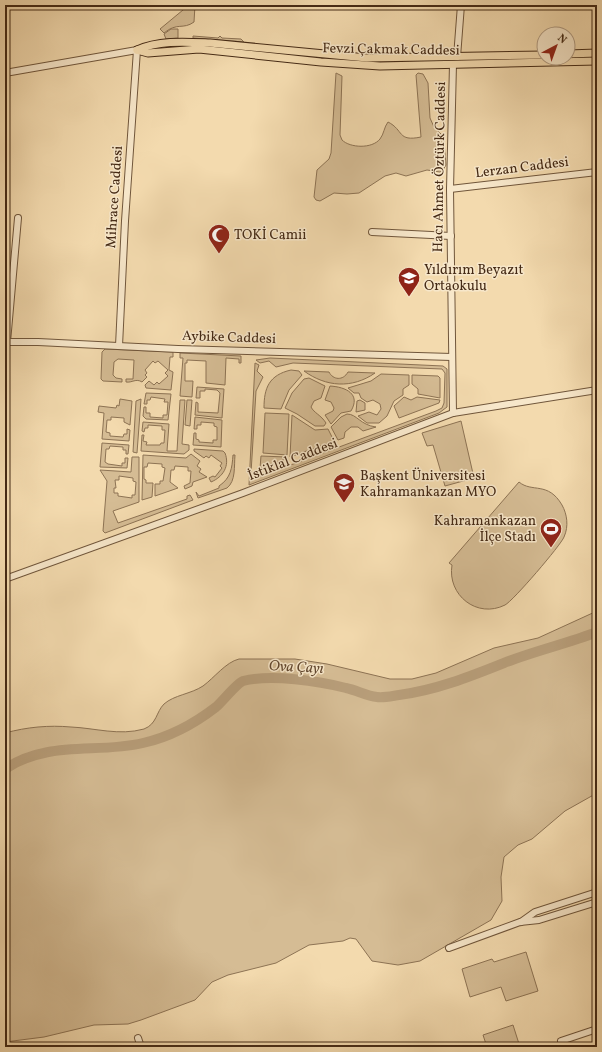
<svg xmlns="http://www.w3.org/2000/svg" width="602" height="1052" font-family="Vollkorn,serif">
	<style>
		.green { fill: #d5bc94; stroke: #8d7354; fill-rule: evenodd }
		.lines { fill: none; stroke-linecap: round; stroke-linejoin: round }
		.river { stroke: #b89e7a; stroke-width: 10 }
		.minor-casing { stroke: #70563b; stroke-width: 8 }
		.major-casing { stroke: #452a15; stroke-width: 9 }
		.minor { stroke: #f7e7ca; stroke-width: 6 }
		.major { stroke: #f3daae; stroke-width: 7 }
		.labels { text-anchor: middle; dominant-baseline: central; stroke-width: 3; stroke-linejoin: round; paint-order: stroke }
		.street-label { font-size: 14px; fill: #452a15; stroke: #f7e7ca }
		.poi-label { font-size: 14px; fill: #452a15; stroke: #f7e7ca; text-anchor: start }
		.water-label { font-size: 15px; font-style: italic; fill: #62472e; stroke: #f7e7ca }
	</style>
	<rect width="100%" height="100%" fill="#f3daae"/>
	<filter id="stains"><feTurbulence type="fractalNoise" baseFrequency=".005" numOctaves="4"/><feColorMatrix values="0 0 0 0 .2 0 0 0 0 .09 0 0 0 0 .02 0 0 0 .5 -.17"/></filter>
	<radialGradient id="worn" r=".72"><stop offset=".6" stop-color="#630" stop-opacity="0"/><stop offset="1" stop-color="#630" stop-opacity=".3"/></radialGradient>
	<!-- green -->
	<g class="green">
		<path d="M189 5H195L194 22C183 30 177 22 164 33L160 29Z"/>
		<path d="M171 29H178V38L166 39 164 34Z"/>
		<path d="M193 36 218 38 220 36 222 38 241 39 244 42 193 38Z"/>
		<path d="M336 73 342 76 340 135 342 140C350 148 372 149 380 139 384 134 384 127 388 122 404 130 397 142 421 137L416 75 418 73 423 74 428 83 430 118 434 127 443 136 444 141 446 165 443 170 440 172 427 170 406 176 396 173 385 176 359 193 347 194 334 193 320 201 316 200 314 197 317 170 329 159 331 153Z"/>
		<path d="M105 349 173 352V357H170L169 370 173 372 171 390 146 388 145 385 149 381 154 385 157 382 159 384 168 376 165 373 168 370 158 361 155 363 153 361 145 370 147 373 145 375 147 377 142 382C136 378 132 383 126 382V379H133L134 360 118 359 114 362 113 375 116 378 122 379V382L103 381 101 379 102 352Z"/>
		<path d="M180 353 241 356V363H239V359L226 358 225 385 206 383V361L187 360V363H185V381H193L192 397 180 396 183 358H180Z"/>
		<path d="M270 358 443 366 447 369V407L439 413 249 485 255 363 259 365 257 371 263 377 256 391 251 473 253 479 436 411 442 408 444 403 445 373 442 369 293 363 276 367 269 361 260 363 256 360Z"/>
		<path d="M291 370 299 371 302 375 289 390 281 409 264 408C264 388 269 375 291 370Z"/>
		<path d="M304 371 329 372C333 380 343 381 348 372L375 373C352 389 326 387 304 371Z"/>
		<path d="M381 374 409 375V385L403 389V395L394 401 387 416 379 423H367L358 416 369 412 377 415 381 409 380 404 373 400 367 402 361 398 359 393H354L348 388 371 381Z"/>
		<path d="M412 375 438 376 440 378V398L418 394V389L412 384Z"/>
		<path d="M309 378 325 386 321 398 314 401 311 407C314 413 321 415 326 423L324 426H315L297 414 285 408 292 393 304 379Z"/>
		<path d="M330 386C346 387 361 394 351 411L341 413 331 424 325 415 333 411 334 408 331 402 325 400Z"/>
		<path d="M197 387 224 389 222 418 195 415 196 402 198 403V412L218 413 220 393 217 390 205 389V391H200V398H196Z"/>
		<path d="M146 393 171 394 168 420 146 419 143 416 144 407H146V413H150V417L163 418V415H167L168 402H164L165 399 151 397 150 400H147V404H144Z"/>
		<path d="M404 397 411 400 417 397 440 400 439 403 399 418 394 406Z"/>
		<path d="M120 399 132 401 130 425 124 422V418L111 417V420H107L106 432 110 433V436L123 437 124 434H127V429L130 430 129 441 102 439 104 413 98 412 99 406 116 408 117 405 119 406Z"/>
		<path d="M141 399 137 453 133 452 136 401Z"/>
		<path d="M180 400H185L182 444 189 445V450L184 454 141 451 142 435H144L143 441 147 442 146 445H160L161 443H164L165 430H162V426L148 425V428H145L144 432 142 431 143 422 169 424 167 451H177Z"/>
		<path d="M187 400H192L190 426 185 425Z"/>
		<path d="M360 400 365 403V410L356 412 357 401Z"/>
		<path d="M265 413 289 414 287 455 263 453Z"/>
		<path d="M347 414C357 414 360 425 376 427L363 431 358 427H351L345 432 344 438 338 440 331 427 341 417Z"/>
		<path d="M292 415 315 430 328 429 334 441 290 457Z"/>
		<path d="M195 417 222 420 221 447 193 445 194 433H196V439L199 440V442L213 443V440H217V427L214 426V423L201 422V425H197V429H194Z"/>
		<path d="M461 421 474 478 445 486 433 445 427 446 422 433Z"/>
		<path d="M102 443 129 445 128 454H126V450H123V447L110 446 109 449H106L105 462 108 464 122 466V463H125V458H128L127 468 100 467Z"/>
		<path d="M194 449 223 451 225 453C230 466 223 477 211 482L209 478 213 476 215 477 222 468 220 466 222 463 211 455 209 458 206 456 204 458 194 451Z"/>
		<path d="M191 454 200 461 197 466 201 469 199 472 207 477 193 482 192 486 185 489 184 486 190 483 191 471H188V467L175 466 174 470H171L170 482 178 488 155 496V484H160V481H163L165 468 162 467V464L148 463 147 467H144V479L146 480V483H153L152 497 142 500 143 455 186 458Z"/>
		<path d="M233 455H235C234 466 236 481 227 488L198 498 196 492 199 496 219 488V486C231 478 232 468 233 455Z"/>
		<path d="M261 456 286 457V459L260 468Z"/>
		<path d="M132 457H139V502L113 511 118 523 187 499V496L190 495 193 500 105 533 103 531 107 481 100 470 131 472ZM119 476 133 478V481L136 482 135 495H132V498L118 496V493H114V488H116L115 480H119Z"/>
		<path d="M519 482C532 493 548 481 562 505 567 514 569 526 564 537 561 545 513 601 505 605 477 619 447 595 452 565L449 563Z"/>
		<path d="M597 611V793L565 811 532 839 518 845 504 857 501 877 502 901 491 920 420 961 398 965 372 961 356 939 350 938 343 941 309 945 276 963 228 975 212 982 195 1000 141 1020 128 1024 94 1025 44 1037 5 1042V733C27 727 49 725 71 727 95 728 119 736 144 729 157 724 156 712 164 704 174 695 191 694 203 686 214 678 226 662 239 659H295L327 664 390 679H412L436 673 494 648 538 638Z"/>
		<path d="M526 952 538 991 506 1001 501 987 470 997 462 969 492 959 494 962Z"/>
		<path d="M513 1025 520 1047H487L483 1035Z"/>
	</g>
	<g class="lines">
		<!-- river -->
		<path class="river" d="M5 769C48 740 96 754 143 743 170 737 194 724 216 707 222 702 237 683 243 681 271 674 319 681 346 688 356 690 367 696 377 697 383 698 392 696 399 695 436 690 469 677 504 663 534 651 566 644 597 632"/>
		<!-- minor casing -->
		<g class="minor-casing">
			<g id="minor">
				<path d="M457 57 461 5"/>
				<path d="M5 73 137 50 125 221 119 346"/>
				<path d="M450 189 597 172"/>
				<path d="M372 232 451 236"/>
				<path d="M5 342H38L178 349 452 357"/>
				<path d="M7 342 18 218"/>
				<path d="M453 413 450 189 453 64"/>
				<path d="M5 579 243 493 453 413 597 390"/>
				<path d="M521 922 535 912 597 892"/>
				<path d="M449 948 520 922 539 920 597 902"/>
				<path d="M138 1038 141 1047"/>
				<path d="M561 1041 597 1029"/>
			</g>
		</g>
		<!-- major casing -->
		<g class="major-casing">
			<g id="major">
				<path d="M137 50 148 53 199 49 321 62 380 66 597 61"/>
				<path d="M137 50C159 40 186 42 210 43L367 58 544 55"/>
				<path d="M568 54 597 53"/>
			</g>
		</g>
		<!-- minor -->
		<use href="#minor" class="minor"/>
		<!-- major -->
		<use href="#major" class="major"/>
	</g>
	<!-- icons -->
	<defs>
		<g id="mosque-pin" transform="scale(1.15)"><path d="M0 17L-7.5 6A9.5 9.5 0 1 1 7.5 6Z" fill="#8f2418" stroke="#f7e7ca"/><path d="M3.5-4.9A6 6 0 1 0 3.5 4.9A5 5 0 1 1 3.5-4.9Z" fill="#fff"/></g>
		<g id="school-pin" transform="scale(1.15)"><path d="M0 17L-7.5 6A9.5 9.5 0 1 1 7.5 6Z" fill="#8f2418" stroke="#f7e7ca"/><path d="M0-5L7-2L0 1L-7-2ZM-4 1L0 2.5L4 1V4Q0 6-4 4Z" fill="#fff"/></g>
		<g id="university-pin" transform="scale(1.15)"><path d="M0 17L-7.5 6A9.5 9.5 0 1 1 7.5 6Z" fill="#8f2418" stroke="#f7e7ca"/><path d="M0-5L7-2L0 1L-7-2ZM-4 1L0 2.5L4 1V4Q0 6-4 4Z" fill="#fff"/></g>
		<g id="stadium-pin" transform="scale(1.15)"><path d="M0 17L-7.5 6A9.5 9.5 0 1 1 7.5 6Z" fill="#8f2418" stroke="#f7e7ca"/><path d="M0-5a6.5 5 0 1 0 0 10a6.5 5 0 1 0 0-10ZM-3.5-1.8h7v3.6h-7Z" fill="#fff"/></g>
	</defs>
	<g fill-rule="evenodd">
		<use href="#mosque-pin" x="219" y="235"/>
		<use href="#school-pin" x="409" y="278"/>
		<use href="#university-pin" x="344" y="484"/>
		<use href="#stadium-pin" x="551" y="529"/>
	</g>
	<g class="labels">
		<!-- street labels -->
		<g class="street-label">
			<text transform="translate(391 50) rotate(1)">Fevzi Çakmak Caddesi</text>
			<text transform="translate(440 167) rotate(-89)">Hacı Ahmet Öztürk Caddesi</text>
			<text transform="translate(522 168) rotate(-7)">Lerzan Caddesi</text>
			<text transform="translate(115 197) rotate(-86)">Mihrace Caddesi</text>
			<text transform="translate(229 338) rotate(2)">Aybike Caddesi</text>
			<text transform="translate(293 460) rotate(-21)">İstiklal Caddesi</text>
		</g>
		<!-- poi labels -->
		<g class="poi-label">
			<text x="234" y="235">TOKİ Camii</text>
			<text x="424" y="270">Yıldırım Beyazıt<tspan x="424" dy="16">Ortaokulu</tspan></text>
			<text x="360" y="476">Başkent Üniversitesi<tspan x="360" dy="16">Kahramankazan MYO</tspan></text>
			<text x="536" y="521" text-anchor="end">Kahramankazan<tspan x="536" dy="16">İlçe Stadı</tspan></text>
		</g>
		<!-- water labels -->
		<g class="water-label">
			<text transform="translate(296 668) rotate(3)">Ova Çayı</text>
		</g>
	</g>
	<!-- margin -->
	<rect width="602" height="1052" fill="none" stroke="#f3daae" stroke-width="20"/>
	<rect x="6" y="6" width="590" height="1040" fill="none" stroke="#452a15" stroke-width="2"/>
	<rect x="10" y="10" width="582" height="1032" fill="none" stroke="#452a15"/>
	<!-- north arrow -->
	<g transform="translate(556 46) rotate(41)"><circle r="19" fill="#f7e7ca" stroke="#b09b82"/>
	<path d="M0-3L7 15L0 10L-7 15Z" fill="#8f2418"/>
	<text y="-6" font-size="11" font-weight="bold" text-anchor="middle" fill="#452a15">N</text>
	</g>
	<rect width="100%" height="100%" filter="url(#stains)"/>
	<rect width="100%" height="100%" fill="url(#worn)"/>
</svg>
